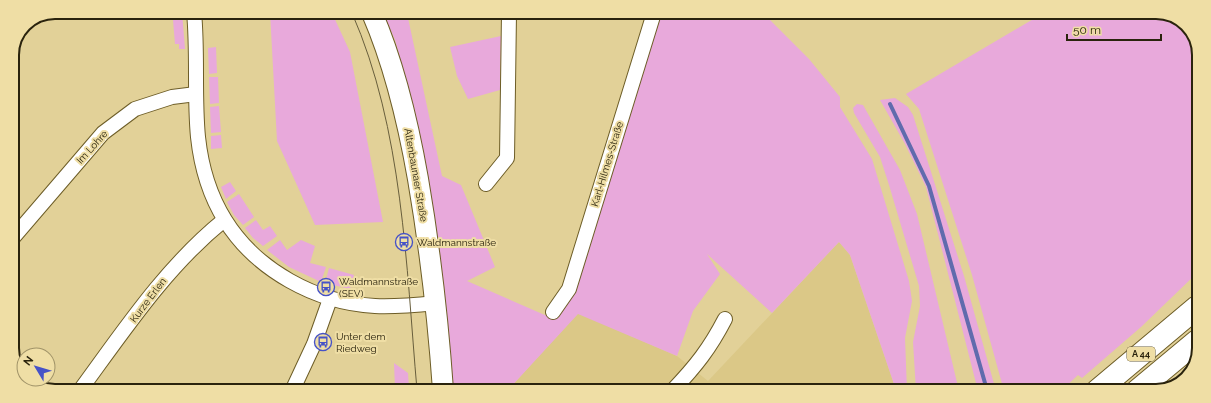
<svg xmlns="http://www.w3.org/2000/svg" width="1211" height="403" font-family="Raleway,sans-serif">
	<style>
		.built { fill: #dbc887 }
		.green { fill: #e8a9db }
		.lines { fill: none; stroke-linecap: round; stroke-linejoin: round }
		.stream { stroke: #606bad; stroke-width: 4 }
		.minor-casing { stroke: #6d5d27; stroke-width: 16 }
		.secondary-casing { stroke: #6d5d27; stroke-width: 22 }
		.motorway-casing { stroke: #6d5d27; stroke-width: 24 }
		.minor { stroke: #fff; stroke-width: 14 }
		.secondary { stroke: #fff; stroke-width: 20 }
		.motorway { stroke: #fff; stroke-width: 22 }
		.tram { stroke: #685e3c; stroke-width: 1 }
		.labels { text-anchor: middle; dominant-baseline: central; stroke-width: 4; stroke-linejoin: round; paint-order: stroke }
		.shield { fill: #efdea5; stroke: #655b3b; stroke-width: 1 }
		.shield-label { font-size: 9px; font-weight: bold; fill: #2a230d }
		.street-label { font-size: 10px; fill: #2a230d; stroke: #efdea5 }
		.poi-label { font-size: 10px; fill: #2a230d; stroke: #efdea5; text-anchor: start }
		.rim { fill: none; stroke: #2a230d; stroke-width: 2 }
	</style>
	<rect width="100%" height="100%" fill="#e2d198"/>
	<!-- built -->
	<path class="built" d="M839 242 850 255 896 390H508L578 313 677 356 708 381Z"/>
	<!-- green -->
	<g class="green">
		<path d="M182 12 185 49H179V44H175L173 20 176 19V13Z"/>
		<path d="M270 12 332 13 350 52 383 222 315 225 277 141Z"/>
		<path d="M383 13H417L408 18 442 176 461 185 495 267 467 281 554 319 659 13H763L809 59 840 97V107L872 159 909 281 912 301 905 338 907 390H896L850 255 839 242 772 313 707 254 720 274 693 311 677 356 578 314 508 390H449L416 118 395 40Z"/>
		<path d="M1042 14H1169L1190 29 1199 52 1197 273 1141 327 1082 378 1078 375 1061 391H1004L972 275 919 109 906 94Z"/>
		<path d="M501 36 500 90 468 99 457 76 450 47Z"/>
		<path d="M216 47 217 73 209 74 208 48Z"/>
		<path d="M209 77H218L219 103 210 104Z"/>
		<path d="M895 98 908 107 913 115 964 276 996 391H978L926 187 905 144 880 100Z"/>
		<path d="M857 104 863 105 900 170 917 214 959 391H916L913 342 920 306 919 286 889 185 880 157 854 113 853 108Z"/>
		<path d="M219 106 221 132 211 133 210 107Z"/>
		<path d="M221 135 222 148 211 149V136Z"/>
		<path d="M230 182 236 191 226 199 221 187Z"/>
		<path d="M239 194 254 217 243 225 234 215 227 202Z"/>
		<path d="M256 220 263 230 270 226 277 236 263 246 253 238 245 228Z"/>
		<path d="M280 240 287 250 301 240 315 246 310 263 326 267 321 282 289 267 267 250Z"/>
		<path d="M329 268 354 275 350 289 325 283Z"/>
		<path d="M394 363 408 373 409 389H395Z"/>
		<path d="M1194 365 1182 382 1165 388Z"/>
	</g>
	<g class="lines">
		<!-- stream -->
		<path class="stream" d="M890 104 929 186 985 383 984 391"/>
		<!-- minor casing -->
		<g class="minor-casing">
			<g id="minor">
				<path d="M194 12C198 54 194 95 198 137 201 165 210 196 225 220 256 270 316 303 375 306 395 307 416 305 436 303"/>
				<path d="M486 184 507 158 509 13"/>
				<path d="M12 239 103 133 135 109 172 97 196 94"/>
				<path d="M553 312 569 289 654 13"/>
				<path d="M81 389C125 329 166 267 224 220"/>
				<path d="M293 389 314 344 330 299"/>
				<path d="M673 390C696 366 710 348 725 319"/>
			</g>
		</g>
		<!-- secondary casing -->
		<g class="secondary-casing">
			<path id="secondary" d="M372 13C395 66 408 122 418 179 430 249 438 319 443 390"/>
		</g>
		<!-- motorway casing -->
		<g class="motorway-casing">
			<g id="motorway">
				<path d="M1097 391 1197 307"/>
				<path d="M1137 391 1197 341"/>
			</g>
		</g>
		<!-- minor -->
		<use href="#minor" class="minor"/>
		<!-- secondary -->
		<use href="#secondary" class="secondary"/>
		<!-- motorway -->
		<use href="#motorway" class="motorway"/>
		<!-- tram -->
		<path class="tram" d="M352 13C403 129 406 265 417 390"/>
	</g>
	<!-- icons -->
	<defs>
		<g id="bus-ring" transform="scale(0.9)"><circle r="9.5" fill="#efdea5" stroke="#4652c7" stroke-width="1.5"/><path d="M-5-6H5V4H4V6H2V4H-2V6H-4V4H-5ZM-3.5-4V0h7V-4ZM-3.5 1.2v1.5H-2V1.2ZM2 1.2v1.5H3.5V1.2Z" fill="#4652c7"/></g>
	</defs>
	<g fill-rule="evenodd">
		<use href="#bus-ring" x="404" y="242"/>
		<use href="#bus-ring" x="326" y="287"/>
		<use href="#bus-ring" x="323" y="342"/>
	</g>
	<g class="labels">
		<!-- shield labels -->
		<rect class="shield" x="1127" y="347" width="28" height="14" rx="3"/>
		<g class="shield-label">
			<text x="1141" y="354">A 44</text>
		</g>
		<!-- street labels -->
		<g class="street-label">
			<text transform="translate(92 147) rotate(-48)">Im Lohre</text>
			<text transform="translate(607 164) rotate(-73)">Karl-Hilmes-Straße</text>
			<text transform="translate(416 175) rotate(80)">Altenbaunaer Straße</text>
			<text transform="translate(148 300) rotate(-53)">Kurze Erlen</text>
		</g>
		<!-- poi labels -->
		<g class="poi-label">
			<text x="417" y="242">Waldmannstraße</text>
			<text x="339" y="281">Waldmannstraße<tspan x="339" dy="12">(SEV)</tspan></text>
			<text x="336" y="336">Unter dem<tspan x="336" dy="12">Riedweg</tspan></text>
		</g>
	</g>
	<!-- crop -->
	<path d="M0 0H1211V403H0ZM55 19H1156A36 36 0 0 1 1192 55V348A36 36 0 0 1 1156 384H55A36 36 0 0 1 19 348V55A36 36 0 0 1 55 19Z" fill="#efdea5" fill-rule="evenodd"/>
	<path class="rim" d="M55 19H1156A36 36 0 0 1 1192 55V348A36 36 0 0 1 1156 384H55A36 36 0 0 1 19 348V55A36 36 0 0 1 55 19Z"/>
	<!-- north arrow -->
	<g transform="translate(36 367) rotate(308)"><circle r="19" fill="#efdea5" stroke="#a09368"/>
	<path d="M0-3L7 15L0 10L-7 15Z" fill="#4652c7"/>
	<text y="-6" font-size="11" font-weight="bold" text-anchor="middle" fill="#2a230d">N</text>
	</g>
	<!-- scale -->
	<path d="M1067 34v6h94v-6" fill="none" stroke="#2a230d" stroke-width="2"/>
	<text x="1073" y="34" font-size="12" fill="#2a230d" stroke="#efdea5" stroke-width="3" paint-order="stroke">50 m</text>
</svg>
